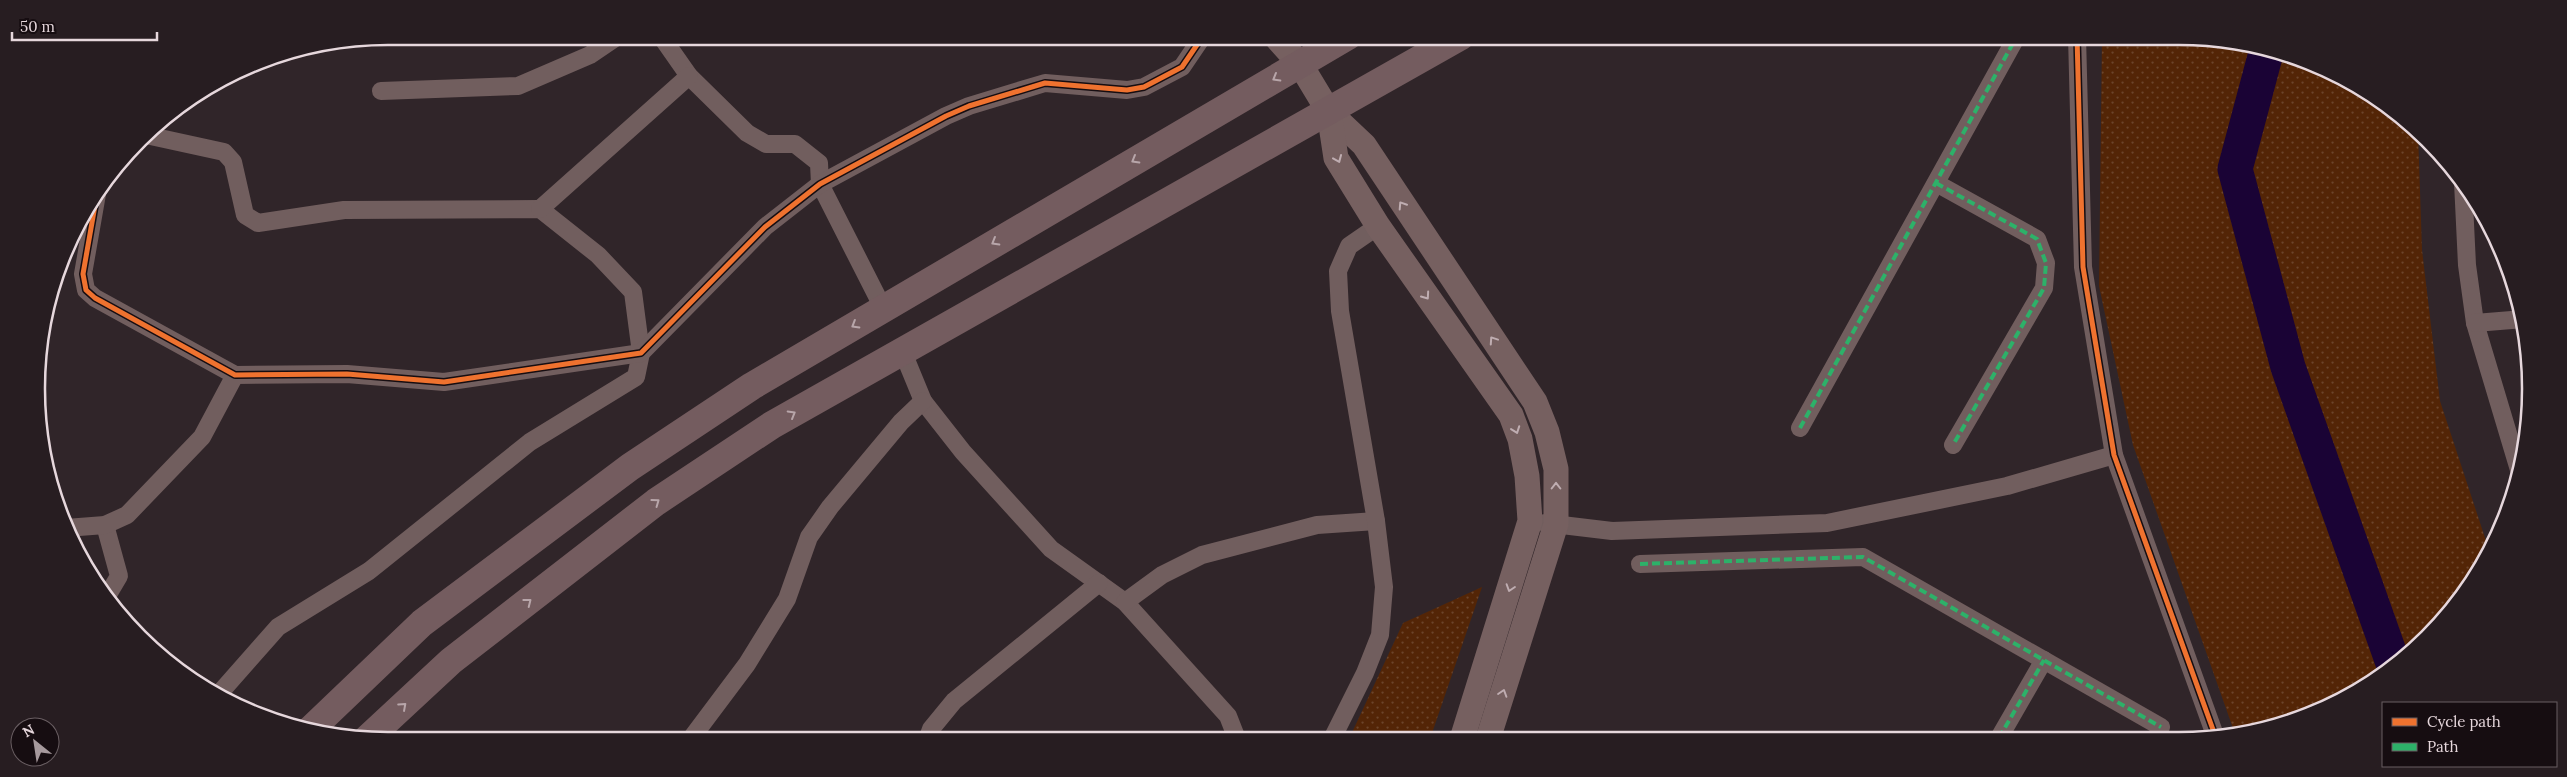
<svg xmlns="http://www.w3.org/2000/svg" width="2567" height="777" font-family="Lora,serif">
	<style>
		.park { fill: url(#park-dots) }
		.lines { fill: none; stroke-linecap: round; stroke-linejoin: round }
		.river { stroke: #1a0335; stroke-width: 35 }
		.street { stroke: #715e5e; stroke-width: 18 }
		.secondary { stroke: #766060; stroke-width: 25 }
		.primary { stroke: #745c5f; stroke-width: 28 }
		.quiet { stroke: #2db169; stroke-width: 4; stroke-dasharray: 8 4; stroke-linecap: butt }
		.cycleway-casing { stroke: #160d11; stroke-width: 8 }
		.cycleway { stroke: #ef722f; stroke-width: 5 }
		.oneway { stroke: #b8a6aa }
		.oneway2 { stroke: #bfadb1 }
		.rim { fill: none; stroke: #e6d7dc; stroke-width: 2.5 }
	</style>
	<defs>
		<pattern id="park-dots" width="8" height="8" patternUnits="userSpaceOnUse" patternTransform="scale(1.25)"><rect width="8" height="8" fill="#532506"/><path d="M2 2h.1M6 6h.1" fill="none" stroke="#6c442a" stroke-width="1.8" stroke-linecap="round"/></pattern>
	</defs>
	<rect width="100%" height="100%" fill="#302529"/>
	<!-- park -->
	<g class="park">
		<path d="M2102 36H2178L2247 43 2313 63 2374 95 2418 131 2422 250 2440 401 2489 550 2484 564 2427 638 2334 705 2235 734 2133 445 2099 286Z"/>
		<path d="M1482 587 1430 739H1349L1403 623Z"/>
	</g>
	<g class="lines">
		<!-- river -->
		<path class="river" d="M2267 49 2235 169 2288 367 2393 663"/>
		<!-- street -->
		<g class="street">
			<path d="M661 36 689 76 747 133 766 144H795L819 163 820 184 883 308"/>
			<path d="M2077 36 2083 267 2114 455 2216 738"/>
			<path d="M381 91 518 86 590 55 618 36"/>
			<path d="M146 135 224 152 233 162 245 215 258 223 344 210 540 209 598 255 633 292 641 353 636 377 530 442 369 571 278 627 218 695"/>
			<path d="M2463 182 2467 265 2475 323 2519 470"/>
			<path d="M1936 183 2037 239 2046 263 2044 288 1953 445"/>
			<path d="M97 194 83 274 86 290 95 298 235 375 347 374 444 382 641 353 765 227 820 184 946 116 969 106 1045 83 1127 90 1144 87 1182 67 1203 36"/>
			<path d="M540 209 689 76"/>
			<path d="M2475 323 2524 319"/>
			<path d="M902 350 923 401 963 452 1051 549 1125 602 1228 716 1237 739"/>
			<path d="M1800 428 2017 36"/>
			<path d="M1545 523 1612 531 1827 523 2007 486 2114 455"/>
			<path d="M105 525 119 576 106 598"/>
			<path d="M66 528 105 525 127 515 202 437 235 375"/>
			<path d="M1640 564 1863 557 2161 727"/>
			<path d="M1125 602 1162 575 1202 555 1317 525 1376 521"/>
			<path d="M1999 738 2044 660"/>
			<path d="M1332 739 1365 673 1380 635 1384 587 1376 521 1340 311 1338 271 1349 246 1378 226"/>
			<path d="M690 740 747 664 787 599 809 537 830 507 901 422 923 401"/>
			<path d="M927 740 931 729 954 701 1099 583"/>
		</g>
		<!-- secondary -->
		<g class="secondary">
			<path d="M1275 36 1300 64 1329 112 1364 145 1535 402 1547 432 1556 469V524L1488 739"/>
			<path d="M1329 112 1336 158 1378 226 1511 415 1520 439 1527 476 1530 521 1462 739"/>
		</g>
		<!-- primary -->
		<g class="primary">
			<path d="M309 731 422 623 630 467 752 386 1348 36"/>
			<path d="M367 739 451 661 656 502 772 425 1461 36"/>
		</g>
		<!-- quiet -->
		<g class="quiet">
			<path d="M1936 183 2037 239 2046 263 2044 288 1953 445"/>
			<path d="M1800 428 2017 36"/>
			<path d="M1640 564 1863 557 2161 727"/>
			<path d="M1999 738 2044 660"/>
		</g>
		<!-- cycleway casing -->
		<g class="cycleway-casing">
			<g id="cycleway">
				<path d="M2077 36 2083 267 2114 455 2216 738"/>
				<path d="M97 194 83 274 86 290 95 298 235 375 347 374 444 382 641 353 765 227 820 184 946 116 969 106 1045 83 1127 90 1144 87 1182 67 1203 36"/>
			</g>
		</g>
		<!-- cycleway -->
		<use href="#cycleway" class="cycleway"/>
	</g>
	<!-- one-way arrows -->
	<defs><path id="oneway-chevron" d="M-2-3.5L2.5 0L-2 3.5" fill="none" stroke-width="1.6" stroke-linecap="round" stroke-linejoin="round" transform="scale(1.25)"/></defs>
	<g class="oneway">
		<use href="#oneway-chevron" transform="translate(1276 78) rotate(150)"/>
		<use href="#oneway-chevron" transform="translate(1135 160) rotate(150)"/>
		<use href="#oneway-chevron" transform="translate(995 242) rotate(150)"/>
		<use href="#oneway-chevron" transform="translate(855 325) rotate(149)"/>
		<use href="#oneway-chevron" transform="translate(792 414) rotate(-30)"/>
		<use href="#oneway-chevron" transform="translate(656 502) rotate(-36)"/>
		<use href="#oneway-chevron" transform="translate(528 602) rotate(-38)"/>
		<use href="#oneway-chevron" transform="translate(403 706) rotate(-42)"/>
	</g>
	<g class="oneway2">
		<use href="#oneway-chevron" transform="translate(1338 159) rotate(67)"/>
		<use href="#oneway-chevron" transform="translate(1402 205) rotate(-123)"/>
		<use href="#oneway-chevron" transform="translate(1426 296) rotate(55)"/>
		<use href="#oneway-chevron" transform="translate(1493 340) rotate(-124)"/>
		<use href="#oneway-chevron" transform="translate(1516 430) rotate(70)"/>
		<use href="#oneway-chevron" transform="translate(1556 486) rotate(-90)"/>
		<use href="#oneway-chevron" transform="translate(1510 588) rotate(108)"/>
		<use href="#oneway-chevron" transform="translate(1503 693) rotate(-72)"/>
	</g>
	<!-- crop -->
	<path d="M0 0H2567V777H0ZM388 45H2179A343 343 0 0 1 2522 388V389A343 343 0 0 1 2179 732H388A343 343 0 0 1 45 389V388A343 343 0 0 1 388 45Z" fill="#271d21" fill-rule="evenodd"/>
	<path class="rim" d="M388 45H2179A343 343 0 0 1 2522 388V389A343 343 0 0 1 2179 732H388A343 343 0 0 1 45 389V388A343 343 0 0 1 388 45Z"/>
	<!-- legend -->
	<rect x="2382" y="702" width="175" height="65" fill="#160d11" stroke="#695e62"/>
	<rect x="2392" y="718" width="25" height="8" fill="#ef722f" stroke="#695e62"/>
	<text x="2427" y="727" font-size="15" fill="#e6d7dc">Cycle path</text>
	<rect x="2392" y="743" width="25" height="8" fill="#2db169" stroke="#695e62"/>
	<text x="2427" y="752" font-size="15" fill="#e6d7dc">Path</text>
	<!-- north arrow -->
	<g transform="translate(35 742) rotate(330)"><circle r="24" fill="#160d11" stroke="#695e62"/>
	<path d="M0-4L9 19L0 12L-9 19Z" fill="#a6999d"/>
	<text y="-8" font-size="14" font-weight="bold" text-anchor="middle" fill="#e6d7dc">N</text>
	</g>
	<!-- scale -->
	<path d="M12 32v8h145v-8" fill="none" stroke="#e6d7dc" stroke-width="2.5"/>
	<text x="20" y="32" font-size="15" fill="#e6d7dc" stroke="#160d11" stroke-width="4" paint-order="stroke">50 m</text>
</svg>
